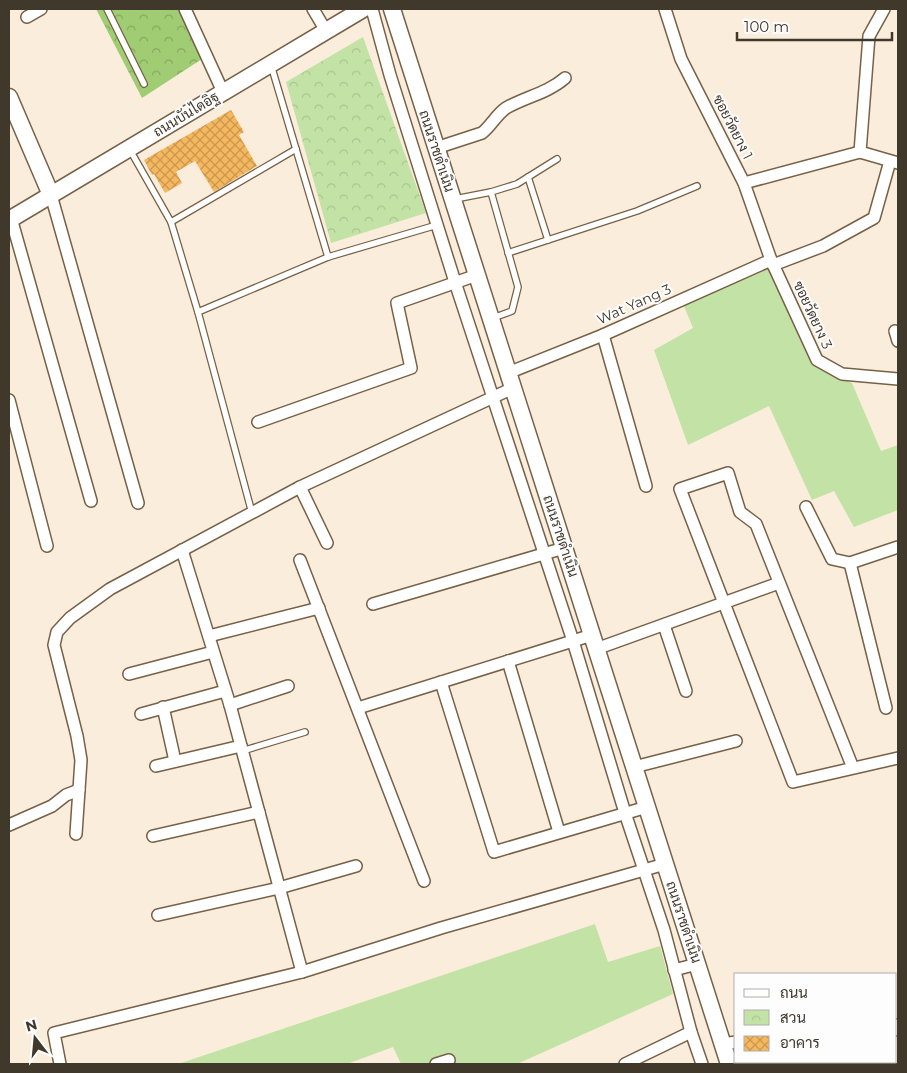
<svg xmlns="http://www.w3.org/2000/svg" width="907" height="1073" font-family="Montserrat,Sarabun,sans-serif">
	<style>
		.grass { fill: #c3e3a6 }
		.forest { fill: url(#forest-crowns) }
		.park { fill: url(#park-crowns) }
		.building { fill: url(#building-cross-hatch) }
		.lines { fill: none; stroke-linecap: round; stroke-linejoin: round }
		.lane-casing { stroke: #766147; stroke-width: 8 }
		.street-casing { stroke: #766147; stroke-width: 14 }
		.secondary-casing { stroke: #766147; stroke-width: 19 }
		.lane { stroke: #fff; stroke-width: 5.5 }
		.street { stroke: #fff; stroke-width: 11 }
		.secondary { stroke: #fff; stroke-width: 16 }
		.labels { text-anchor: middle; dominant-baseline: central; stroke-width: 4; stroke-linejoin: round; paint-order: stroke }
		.street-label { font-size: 14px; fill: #41382c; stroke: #fdfdfd }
	</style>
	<defs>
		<pattern id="forest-crowns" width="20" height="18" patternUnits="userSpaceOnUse" patternTransform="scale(1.25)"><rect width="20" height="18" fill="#a0cd73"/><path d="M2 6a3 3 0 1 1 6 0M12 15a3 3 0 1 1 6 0" fill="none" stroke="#84a75f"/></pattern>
		<pattern id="park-crowns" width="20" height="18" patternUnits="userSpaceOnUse" patternTransform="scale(1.25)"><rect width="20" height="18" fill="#c3e3a6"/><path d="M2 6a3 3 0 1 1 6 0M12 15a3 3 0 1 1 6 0" fill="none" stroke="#a9c48f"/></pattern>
		<pattern id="building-cross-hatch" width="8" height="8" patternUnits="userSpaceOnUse" patternTransform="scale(1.25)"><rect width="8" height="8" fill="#f6b85f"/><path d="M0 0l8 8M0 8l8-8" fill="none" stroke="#c9974f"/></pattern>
	</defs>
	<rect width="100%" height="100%" fill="#fbeddb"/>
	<!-- grass -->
	<g class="grass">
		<path d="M767 267 811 364 852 383 881 451 898 445V510L854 527 834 491 812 500 769 406 688 445 654 350 693 328 683 304Z"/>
		<path d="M595 924 608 962 660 946 673 994 517 1064H401L393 1047 347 1064H178Z"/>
	</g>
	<!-- forest -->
	<path class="forest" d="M96 9H179L202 59 142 98Z"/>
	<!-- park -->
	<path class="park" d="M363 37 426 213 331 243 286 82Z"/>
	<!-- building -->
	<path class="building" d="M231 110 244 132 239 135 257 166 214 192 195 161 176 172 182 183 165 193 154 174 152 175 144 160Z"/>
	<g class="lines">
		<!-- lane casing -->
		<g class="lane-casing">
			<g id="lane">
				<path d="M107 9 144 84"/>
				<path d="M271 65 328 257"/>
				<path d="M130 150 171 222 296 149"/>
				<path d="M528 177 548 240"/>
				<path d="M491 192 518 287 512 311 493 318"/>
				<path d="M455 199 491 192 517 184 557 159"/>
				<path d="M171 222 198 312"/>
				<path d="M508 253 637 211 697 186"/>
				<path d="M252 513 198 312 328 257 437 225"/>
				<path d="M242 751 305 732"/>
			</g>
		</g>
		<!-- street casing -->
		<g class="street-casing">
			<g id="street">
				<path d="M185 9 223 92"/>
				<path d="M313 9 326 31"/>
				<path d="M372 9 390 75 455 282 573 641 625 813 664 930 691 1032 702 1064"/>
				<path d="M665 9 681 59 744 183 771 260 817 360 842 374 898 379"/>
				<path d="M27 17 41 9"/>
				<path d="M436 148 482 133C491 126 496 115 506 108 525 97 548 93 565 78"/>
				<path d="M860 152 869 36 884 9"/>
				<path d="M744 183 860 152 898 163"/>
				<path d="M51 195 138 503"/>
				<path d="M11 218 91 501"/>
				<path d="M773 265 823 246 874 218 890 161"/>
				<path d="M895 331 898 341"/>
				<path d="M603 335 646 486"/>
				<path d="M508 373 603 335 771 260"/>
				<path d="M9 400 47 546"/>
				<path d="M258 422 411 368 397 303 477 275"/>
				<path d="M300 487 327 543"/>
				<path d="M806 507 832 559 850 563 898 547"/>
				<path d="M182 550 230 705 302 972"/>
				<path d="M300 560 424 881"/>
				<path d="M850 563 886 708"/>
				<path d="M373 604 564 548"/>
				<path d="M664 625 686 691"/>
				<path d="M209 636 319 608"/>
				<path d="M596 649 779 583"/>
				<path d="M508 661 559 832"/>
				<path d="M129 674 213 652"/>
				<path d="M441 682 494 852 647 807"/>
				<path d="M230 705 288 686"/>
				<path d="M163 707 175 761"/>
				<path d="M358 708 592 635"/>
				<path d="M141 714 225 691"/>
				<path d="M156 766 241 746"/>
				<path d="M634 767 736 741"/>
				<path d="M853 768 756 524 740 512 728 473 680 489 793 782 898 758"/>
				<path d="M9 825 52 806 66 795 79 790"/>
				<path d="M76 834 81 760 77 736 54 645 57 632 70 618 110 589 300 487 513 388"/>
				<path d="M153 836 259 812"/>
				<path d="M158 915 279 888 356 866"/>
				<path d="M674 970 697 964"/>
				<path d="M896 1025 898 1030"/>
				<path d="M723 1044 736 1042"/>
				<path d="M60 1064 54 1033 302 972 441 928 665 864"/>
				<path d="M436 1064 449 1060"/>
				<path d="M625 1064 691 1032"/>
			</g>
		</g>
		<!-- secondary casing -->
		<g class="secondary-casing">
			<g id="secondary">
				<path d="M392 9 729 1064"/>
				<path d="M9 97 51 195"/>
				<path d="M9 220 363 9"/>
			</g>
		</g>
		<!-- lane -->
		<use href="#lane" class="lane"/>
		<!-- street -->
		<use href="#street" class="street"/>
		<!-- secondary -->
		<use href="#secondary" class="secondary"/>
	</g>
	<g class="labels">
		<!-- street labels -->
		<g class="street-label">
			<text transform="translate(186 114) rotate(-31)">ถนนบันไดอิฐ</text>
			<text transform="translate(733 127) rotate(63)">ซอยวัดยาง 1</text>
			<text transform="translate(437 151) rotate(72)">ถนนราชดำเนิน</text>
			<text transform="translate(634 304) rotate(-24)">Wat Yang 3</text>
			<text transform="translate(813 315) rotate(65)">ซอยวัดยาง 3</text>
			<text transform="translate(561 536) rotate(72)">ถนนราชดำเนิน</text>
			<text transform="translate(684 922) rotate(72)">ถนนราชดำเนิน</text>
		</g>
	</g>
	<!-- border -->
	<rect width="907" height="1073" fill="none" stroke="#41382c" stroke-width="20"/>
	<!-- legend -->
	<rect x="734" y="973" width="162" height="90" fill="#fdfdfd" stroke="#b2aea9"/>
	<rect x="744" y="989" width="25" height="8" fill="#ffffff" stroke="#b2aea9"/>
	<text x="780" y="998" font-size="15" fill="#41382c">ถนน</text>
	<rect x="744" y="1010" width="25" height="15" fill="url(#park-crowns)" stroke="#b2aea9"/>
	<text x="780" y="1023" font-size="15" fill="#41382c">สวน</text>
	<rect x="744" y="1036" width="25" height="15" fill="url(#building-cross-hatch)" stroke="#b2aea9"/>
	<text x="780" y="1048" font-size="15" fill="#41382c">อาคาร</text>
	<!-- north arrow -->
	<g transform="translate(35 1038) rotate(344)" stroke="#fdfdfd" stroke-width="4" paint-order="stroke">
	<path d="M0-4L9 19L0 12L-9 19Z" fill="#41382c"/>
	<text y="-8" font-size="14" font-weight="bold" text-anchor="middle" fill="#41382c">N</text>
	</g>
	<!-- scale -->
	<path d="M737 32v8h155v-8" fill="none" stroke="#41382c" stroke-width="2.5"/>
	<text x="744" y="32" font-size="15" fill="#41382c" stroke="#fdfdfd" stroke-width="4" paint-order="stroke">100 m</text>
</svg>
